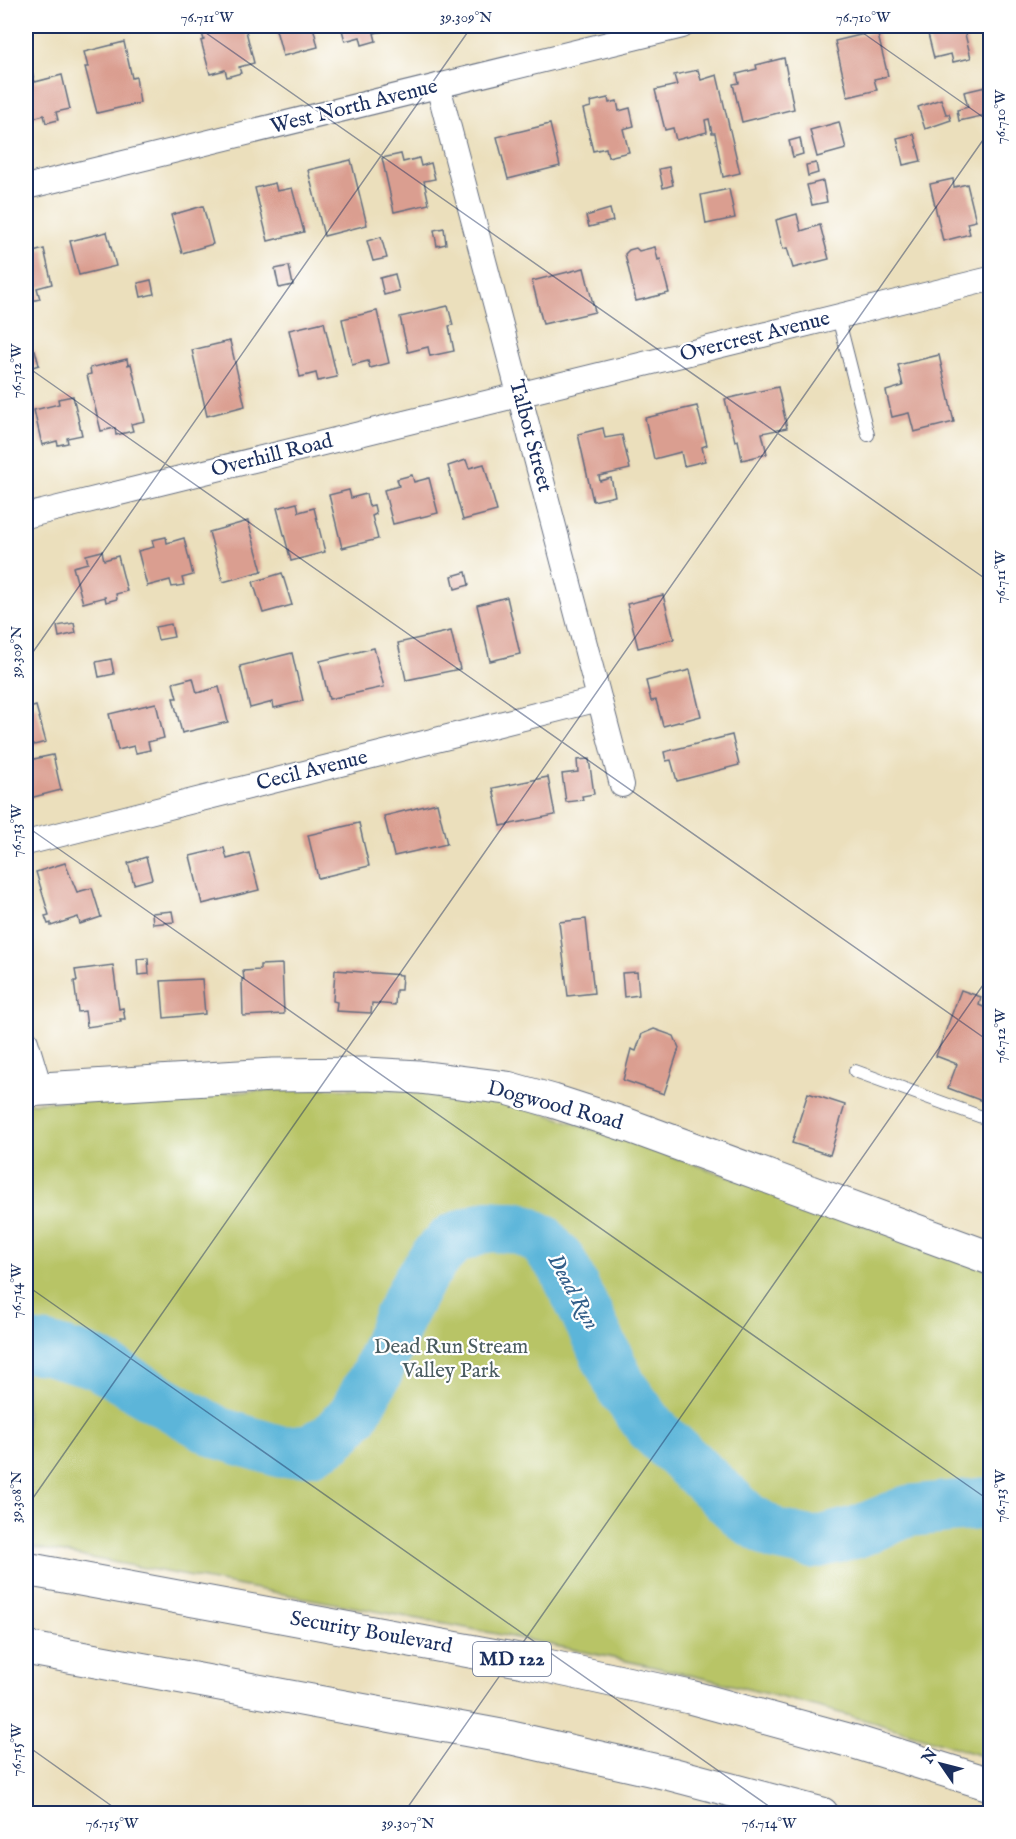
<svg xmlns="http://www.w3.org/2000/svg" width="1016" height="1839" font-family="'IM FELL English',serif">
	<style>
		.green { fill: #b8c466; stroke: #6a7a62; stroke-width: 1.5 }
		.lines { fill: none; stroke-linecap: round; stroke-linejoin: round }
		.river { stroke: #5cb5d9; stroke-width: 52 }
		.building { fill: #da9e90 }
		.lane-casing { stroke: #646d7f; stroke-width: 14 }
		.street-casing { stroke: #646d7f; stroke-width: 26 }
		.secondary-casing { stroke: #646d7f; stroke-width: 35 }
		.primary-casing { stroke: #646d7f; stroke-width: 35 }
		.lane { stroke: #fff; stroke-width: 12 }
		.street { stroke: #fff; stroke-width: 24 }
		.secondary { stroke: #fff; stroke-width: 33 }
		.primary { stroke: #fff; stroke-width: 33 }
		.ticks { fill: none; stroke: #1b2f5e; stroke-width: 1.5; stroke-opacity: 0.45 }
		.labels { text-anchor: middle; dominant-baseline: central; stroke-width: 4.5; stroke-linejoin: round; paint-order: stroke }
		.shield { fill: #fff; stroke: #5f6d8e; stroke-width: 1.5 }
		.shield-label { font-size: 20px; font-weight: bold; fill: #1b2f5e }
		.street-label { font-size: 21px; fill: #1b2f5e; stroke: #fff }
		.park-label { font-size: 21px; fill: #4a5c60; stroke: #fff }
		.water-label { font-size: 22px; font-style: italic; fill: #325e89; stroke: #fff }
		.neatline { fill: none; stroke: #1b2f5e; stroke-width: 2 }
		.ticks-label { font-size: 15px; text-anchor: middle; fill: #1b2f5e }
	</style>
	<rect width="100%" height="100%" fill="#fff"/>
	<filter id="ink" filterUnits="userSpaceOnUse"><feTurbulence type="fractalNoise" baseFrequency=".0167" numOctaves="2"/><feDisplacementMap in="SourceGraphic" scale="12" xChannelSelector="R" yChannelSelector="G"/><feConvolveMatrix kernelMatrix="1 2 1 2 8 2 1 2 1" color-interpolation-filters="sRGB"/></filter>
	<filter id="wash" filterUnits="userSpaceOnUse"><feTurbulence type="fractalNoise" baseFrequency=".008" numOctaves="4" result="noise"/><feDisplacementMap in="SourceGraphic" scale="24" xChannelSelector="R" yChannelSelector="G"/><feGaussianBlur stdDeviation="1.35" result="paint"/><feColorMatrix in="noise" values="0 0 0 0 0 0 0 0 0 0 0 0 0 0 0 0 0 1.4 0 .05"/><feComposite in="paint" operator="in"/></filter>
	<g filter="url(#wash)">
		<rect width="100%" height="100%" fill="#ebdfbc"/>
		<!-- green -->
		<path class="green" d="M317 1088 414 1090 528 1108 635 1143 990 1270V1759C816 1700 636 1661 456 1626 312 1598 169 1572 26 1546V1103Z"/>
		<g class="lines">
			<!-- river -->
			<path class="river" d="M26 1347 47 1349 96 1363 219 1433 282 1452 312 1449 332 1438 354 1414 377 1372 399 1317 417 1283 435 1257 453 1239 488 1226 519 1228 541 1239 562 1264 622 1388 652 1429 747 1518 776 1535 814 1543 857 1532 908 1511 990 1503"/>
		</g>
		<g id="blocks">
			<!-- building -->
			<g class="building">
				<path d="M200 26H226L228 31 245 27 254 63 239 67 241 73 227 77 225 70 210 74 201 41 204 40Z"/>
				<path d="M275 26H313L318 47 283 56Z"/>
				<path d="M341 26H389L390 30 374 33 376 41 362 45 360 37 345 41Z"/>
				<path d="M926 26H963L971 58 953 62 951 54 934 58Z"/>
				<path d="M877 31 888 76 874 79 877 90 848 97 835 41Z"/>
				<path d="M124 42 132 78 136 77 140 103 97 113 85 67H88L84 52Z"/>
				<path d="M784 58 794 109 742 122 733 84 739 83 737 74 757 69 756 65Z"/>
				<path d="M698 70 701 80 717 75 740 173 723 177 715 133H712L709 119 705 120 707 132 676 140 673 128 665 130 655 90 677 85 674 75Z"/>
				<path d="M32 72 35 82 62 75 70 109 56 112 58 120 46 123 44 115 29 119 26 102V74Z"/>
				<path d="M990 86V114L959 121 957 110 968 107 964 92Z"/>
				<path d="M608 98 609 103 617 101 619 111 630 108 634 126 623 129 629 152 608 157 606 148 593 151 583 109 591 107 590 102Z"/>
				<path d="M941 99 946 114H949L951 120 925 129 918 107Z"/>
				<path d="M839 122 846 149 817 157 810 130Z"/>
				<path d="M550 124 560 166 508 179 497 137Z"/>
				<path d="M914 134 921 161 903 165 897 138Z"/>
				<path d="M800 138 803 154 793 157 789 141Z"/>
				<path d="M401 154 403 162 419 158 421 166 431 163 435 179 424 181 429 204 394 212 382 158Z"/>
				<path d="M351 160 367 225 324 236 308 170Z"/>
				<path d="M816 163 818 173 808 176 806 165Z"/>
				<path d="M669 167 673 185 663 188 659 169Z"/>
				<path d="M953 179 954 187 967 184 976 221 967 223 970 234 943 241 930 184Z"/>
				<path d="M823 181 827 202 812 205 807 185Z"/>
				<path d="M275 183 277 191 292 188 304 232 268 241 255 188Z"/>
				<path d="M729 189 735 218 706 224 701 195Z"/>
				<path d="M203 206 213 244 182 253 171 215Z"/>
				<path d="M610 209 613 221 589 227 586 216Z"/>
				<path d="M797 214 801 231 820 225 829 259 793 268 787 248 783 249 776 220Z"/>
				<path d="M444 228 446 244 437 246 434 230Z"/>
				<path d="M107 232 116 266 79 275 70 241Z"/>
				<path d="M381 237 387 258 373 261 367 241Z"/>
				<path d="M655 247 658 260 660 259 669 293 636 301 625 254 629 250 636 248 639 251Z"/>
				<path d="M44 249 52 284 37 288 40 299 31 301 29 291H26V254Z"/>
				<path d="M289 266 293 285 279 288 275 269Z"/>
				<path d="M584 268 595 312 543 324 532 281Z"/>
				<path d="M395 274 399 291 384 295 380 278Z"/>
				<path d="M151 280 154 294 141 297 138 283Z"/>
				<path d="M448 306 453 325 449 326 454 351 430 356 428 347 408 352 400 317Z"/>
				<path d="M377 311 389 363 370 368 368 361 352 365 342 319Z"/>
				<path d="M324 322 337 377 318 381 316 373 300 377 289 330Z"/>
				<path d="M230 341 245 406 207 416 192 350Z"/>
				<path d="M35 350 39 365 26 369V353Z"/>
				<path d="M939 355 954 422 914 432 909 413 892 417 886 391 903 386 898 365Z"/>
				<path d="M127 359 128 365 131 364 145 421 131 424 133 431 116 435 115 428 101 431 87 375 91 374 90 368Z"/>
				<path d="M778 387 787 428 762 433 767 454 742 460 738 440 735 441 725 399Z"/>
				<path d="M73 396 82 435 67 438 68 443 58 445 57 441 42 445 34 410 59 404 58 399Z"/>
				<path d="M697 406 707 445 702 447 705 461 684 466 681 452 654 459 645 418Z"/>
				<path d="M603 428 605 438 622 435 630 469 599 476 600 481 611 478 615 496 593 501 578 434Z"/>
				<path d="M466 460 469 468 484 464 497 511 463 520 448 466Z"/>
				<path d="M412 475 414 482 429 478 438 513 393 524 384 490 399 486 397 479Z"/>
				<path d="M349 490 351 498 366 494 369 506 374 505 376 514 372 516 378 539 342 548 329 495Z"/>
				<path d="M297 503 299 512 314 508 325 552 291 561 277 508Z"/>
				<path d="M248 521 262 571 223 582 209 532Z"/>
				<path d="M166 537 167 543 184 538 193 575 182 578 184 585 172 587 170 580 147 586 138 551 154 547 152 540Z"/>
				<path d="M102 551 104 560 118 556 127 591 116 594 117 599 106 602 105 597 83 603 73 567 88 563 86 555Z"/>
				<path d="M466 572 469 585 455 589 452 576Z"/>
				<path d="M282 573 292 605 263 613 253 582Z"/>
				<path d="M663 595 674 639 638 648 627 604Z"/>
				<path d="M507 597 520 654 490 661 477 605Z"/>
				<path d="M74 623 76 633 59 637 57 626Z"/>
				<path d="M171 624 174 637 158 640 155 627Z"/>
				<path d="M451 631 460 669 406 680 398 643Z"/>
				<path d="M374 648 384 687 329 699 320 661Z"/>
				<path d="M292 653 303 701 274 708 273 702 250 708 240 666Z"/>
				<path d="M111 659 114 674 99 677 96 662Z"/>
				<path d="M690 670 701 716 663 726 656 700 651 701 646 681Z"/>
				<path d="M193 678 197 693 219 687 228 722 182 733 173 698H177L173 683Z"/>
				<path d="M156 703 164 738 148 742 150 750 136 753 134 746 118 750 109 714Z"/>
				<path d="M36 706 46 742 26 747V709Z"/>
				<path d="M732 735 739 765 677 781 671 760 666 761 664 752Z"/>
				<path d="M53 755 61 790 26 799V757L28 756 29 760Z"/>
				<path d="M589 759 594 794 582 796 583 800 566 802 562 774 578 772 577 760Z"/>
				<path d="M548 777 555 815 501 826 493 788Z"/>
				<path d="M437 803 447 844 394 856 384 816Z"/>
				<path d="M359 823 369 866 318 878 308 835Z"/>
				<path d="M224 848 227 859 249 853 259 890 202 904 190 856Z"/>
				<path d="M146 857 152 879 134 884 128 863Z"/>
				<path d="M65 863 77 892 92 888 101 917 80 924 78 917 51 926V923L48 924 45 916 49 915 36 872Z"/>
				<path d="M172 911 174 922 153 924 152 913Z"/>
				<path d="M586 919 594 993 568 996 559 922Z"/>
				<path d="M148 958 149 974 138 975 137 959Z"/>
				<path d="M282 964 284 1014 243 1016 242 979H244L243 971 260 970V965Z"/>
				<path d="M113 965 119 1009 123 1008 125 1019H120L121 1022 87 1027 85 1011 78 1012 74 981H77L75 970Z"/>
				<path d="M335 970 402 975 401 990H396L395 1005 372 1003 371 1013 336 1011 337 1002 333 1001Z"/>
				<path d="M637 972 639 995 624 997 622 973Z"/>
				<path d="M202 979 205 1014 164 1018 161 981Z"/>
				<path d="M961 990 981 997 979 1005 990 1010V1104L948 1088 957 1064 936 1056Z"/>
				<path d="M654 1029 674 1036 679 1048 664 1094 623 1080 631 1049 636 1051 642 1034Z"/>
				<path d="M808 1093 845 1105 830 1155 792 1143Z"/>
			</g>
		</g>
	</g>
	<g filter="url(#ink)">
		<use href="#blocks" fill-opacity="0" stroke="#646d7f" stroke-width="1.5"/>
		<g class="lines">
			<!-- lane casing -->
			<g class="lane-casing">
				<g id="lane">
					<path d="M838 317 868 435"/>
					<path d="M855 1071 990 1120"/>
				</g>
			</g>
			<!-- street casing -->
			<g class="street-casing">
				<g id="street">
					<path d="M438 86 622 785"/>
					<path d="M26 187 682 26"/>
					<path d="M26 516 990 279"/>
					<path d="M26 843 599 699"/>
					<path d="M26 1042 40 1088"/>
				</g>
			</g>
			<!-- secondary casing -->
			<g class="secondary-casing">
				<path id="secondary" d="M26 1090 273 1075 366 1074 419 1077 507 1088 553 1101 630 1126 990 1258"/>
			</g>
			<!-- primary casing -->
			<g class="primary-casing">
				<g id="primary">
					<path d="M26 1569 524 1661 690 1697 855 1742 990 1784"/>
					<path d="M26 1648 512 1738 671 1774 822 1814"/>
				</g>
			</g>
			<!-- lane -->
			<use href="#lane" class="lane"/>
			<!-- street -->
			<use href="#street" class="street"/>
			<!-- secondary -->
			<use href="#secondary" class="secondary"/>
			<!-- primary -->
			<use href="#primary" class="primary"/>
		</g>
	</g>
	<!-- ticks -->
	<path class="ticks" d="M196 26 990 582M853 26 990 122M26 366 990 1042M26 662 472 26M26 826 990 1501M26 1285 780 1814M26 1508 990 130M26 1745 123 1814M403 1814 990 975"/>
	<g class="labels">
		<!-- shield labels -->
		<rect class="shield" x="473" y="1642" width="78" height="34" rx="4.5"/>
		<g class="shield-label">
			<text x="512" y="1659">MD 122</text>
		</g>
		<!-- street labels -->
		<g class="street-label">
			<text transform="translate(354 107) rotate(-14)">West North Avenue</text>
			<text transform="translate(755 337) rotate(-14)">Overcrest Avenue</text>
			<text transform="translate(530 436) rotate(75)">Talbot Street</text>
			<text transform="translate(272 456) rotate(-14)">Overhill Road</text>
			<text transform="translate(312 771) rotate(-14)">Cecil Avenue</text>
			<text transform="translate(555 1106) rotate(15)">Dogwood Road</text>
			<text transform="translate(371 1633) rotate(10)">Security Boulevard</text>
		</g>
		<!-- park labels -->
		<g class="park-label">
			<text x="451" y="1347">Dead Run Stream<tspan x="451" dy="24">Valley Park</tspan></text>
		</g>
		<!-- water labels -->
		<g class="water-label">
			<text transform="translate(573 1292) rotate(61)">Dead Run</text>
		</g>
	</g>
	<!-- margin -->
	<rect width="1016" height="1839" fill="none" stroke="#fff" stroke-width="66"/>
	<!-- north arrow -->
	<g transform="translate(941 1764) rotate(305)" stroke="#ffffff" stroke-width="4.5" paint-order="stroke">
	<path d="M0-4.5L10 22L0 15L-10 22Z" fill="#1b2f5e"/>
	<text y="-9" font-size="16" font-weight="bold" text-anchor="middle" fill="#1b2f5e">N</text>
	</g>
	<rect x="33" y="33" width="950" height="1773" class="neatline"/>
	<g class="ticks-label">
		<text x="207" y="22">76.711°W</text>
		<text x="466" y="22">39.309°N</text>
		<text x="863" y="22">76.710°W</text>
		<text transform="translate(1000 117) rotate(-90)" y="5">76.710°W</text>
		<text transform="translate(16 371) rotate(-90)" y="5">76.712°W</text>
		<text transform="translate(1000 577) rotate(-90)" y="5">76.711°W</text>
		<text transform="translate(16 652) rotate(-90)" y="5">39.309°N</text>
		<text transform="translate(16 831) rotate(-90)" y="5">76.713°W</text>
		<text transform="translate(1000 1036) rotate(-90)" y="5">76.712°W</text>
		<text transform="translate(16 1291) rotate(-90)" y="5">76.714°W</text>
		<text transform="translate(1000 1496) rotate(-90)" y="5">76.713°W</text>
		<text transform="translate(16 1497) rotate(-90)" y="5">39.308°N</text>
		<text transform="translate(16 1750) rotate(-90)" y="5">76.715°W</text>
		<text x="112" y="1828">76.715°W</text>
		<text x="408" y="1828">39.307°N</text>
		<text x="769" y="1828">76.714°W</text>
	</g>
</svg>
